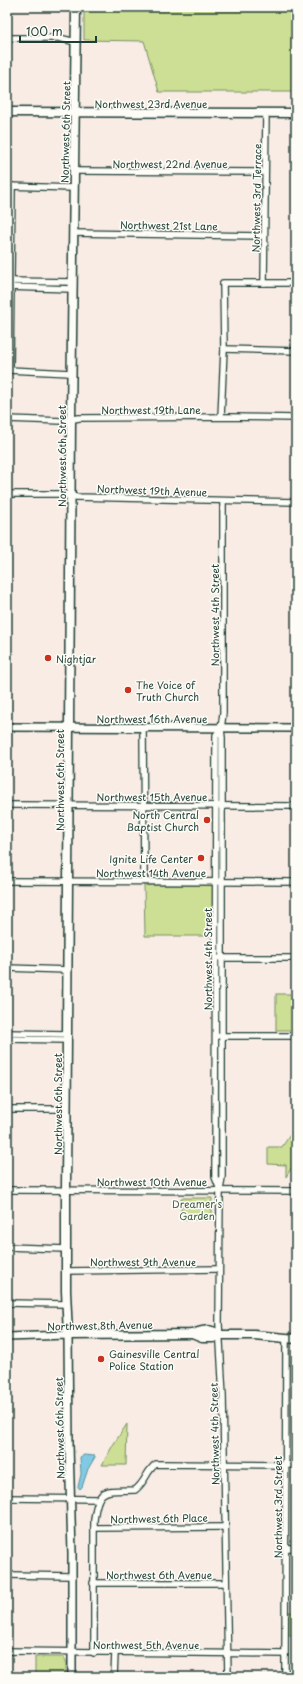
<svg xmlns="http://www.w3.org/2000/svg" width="303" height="1684" font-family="'Playpen Sans',sans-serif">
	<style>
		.green { fill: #cddf94; stroke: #768e64 }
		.water { fill: #82cae3; stroke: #5a929d }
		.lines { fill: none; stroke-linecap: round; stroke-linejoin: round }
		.minor-casing { stroke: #1f3d34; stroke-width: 8 }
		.tertiary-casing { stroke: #1f3d34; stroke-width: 10 }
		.secondary-casing { stroke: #1f3d34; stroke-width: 11 }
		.minor { stroke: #fdfcf7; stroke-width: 5.5 }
		.tertiary { stroke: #fdfcf7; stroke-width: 7 }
		.secondary { stroke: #fdfcf7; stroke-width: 8 }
		.poi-dot { fill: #c8321e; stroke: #fdfcf7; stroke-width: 1.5 }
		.labels { text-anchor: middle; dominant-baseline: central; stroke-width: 3; stroke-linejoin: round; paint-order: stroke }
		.street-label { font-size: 10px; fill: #1f3d34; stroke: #fdfcf7 }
		.poi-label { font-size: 10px; fill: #1f3d34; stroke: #fdfcf7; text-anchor: start }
		.park-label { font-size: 10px; fill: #425d47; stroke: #fdfcf7 }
	</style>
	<rect width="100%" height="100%" fill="#f8ece5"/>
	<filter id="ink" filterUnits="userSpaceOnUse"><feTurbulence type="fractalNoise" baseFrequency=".025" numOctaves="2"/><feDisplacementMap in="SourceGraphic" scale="8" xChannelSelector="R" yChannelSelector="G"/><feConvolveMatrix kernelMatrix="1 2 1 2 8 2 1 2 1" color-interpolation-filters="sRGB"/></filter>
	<g filter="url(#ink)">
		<!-- green -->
		<g class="green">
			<path d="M84 7H296V92H159L144 41 84 40Z"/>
			<path d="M144 885H213V936H145Z"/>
			<rect x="276" y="994" width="20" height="36"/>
			<path d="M296 1126V1160L286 1177V1165L268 1164V1147H282Z"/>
			<path d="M181 1198H212V1220L181 1219Z"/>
			<path d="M127 1424 126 1465H102L113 1445Z"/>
			<rect x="289" y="1612" width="7" height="23"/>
			<path d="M35 1657H64L66 1661V1677H35Z"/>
		</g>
		<!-- water -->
		<path class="water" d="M84 1455 95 1456V1457L88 1469 82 1487 80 1489 78 1487 81 1474 80 1457Z"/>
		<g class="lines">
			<!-- minor casing -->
			<g class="minor-casing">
				<g id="minor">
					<path d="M7 38H59L76 42"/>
					<path d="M74 171 265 172"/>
					<path d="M7 186 74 188"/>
					<path d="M73 233 264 236"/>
					<path d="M7 281 72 282"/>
					<path d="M264 283 266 113"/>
					<path d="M7 287 72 289"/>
					<path d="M224 349 296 351"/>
					<path d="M8 370 71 373"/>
					<path d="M10 370 12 186"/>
					<path d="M221 417 224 349 223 283H296"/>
					<path d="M7 419 63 421 79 418 232 417 296 418"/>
					<path d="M7 494H62L76 497 296 502"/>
					<path d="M143 728 144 881"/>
					<path d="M221 729 222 738V1177L220 1190 219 1324 223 1396 228 1677"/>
					<path d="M7 805 296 806"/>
					<path d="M7 881 296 882"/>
					<path d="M220 958H296"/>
					<path d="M7 968 68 970"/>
					<path d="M7 1033 67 1034"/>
					<path d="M220 1036H296"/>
					<path d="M7 1039 67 1040"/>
					<path d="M7 1109H67"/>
					<path d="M7 1190 296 1191"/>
					<path d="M220 1190 215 1177 216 735 221 729 223 713V501"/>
					<path d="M7 1247 66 1249"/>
					<path d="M66 1271 219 1269"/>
					<path d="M7 1303 66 1304"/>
					<path d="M7 1498 98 1499"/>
					<path d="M94 1528 224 1527"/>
					<path d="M285 1548H296"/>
					<path d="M7 1575 72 1576"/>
					<path d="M93 1583H225"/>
					<path d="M7 1651 285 1654"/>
					<path d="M94 1653V1520C98 1486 105 1491 135 1490 146 1482 146 1471 156 1464L296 1465"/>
					<path d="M114 1677 115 1653"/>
					<path d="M285 1677 286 1337"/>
				</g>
			</g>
			<!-- tertiary casing -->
			<g class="tertiary-casing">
				<g id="tertiary">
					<path d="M7 727 296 728"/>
					<path d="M7 1337 68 1335 69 1445 72 1553V1677"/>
				</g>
			</g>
			<!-- secondary casing -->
			<g class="secondary-casing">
				<g id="secondary">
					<path d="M76 7 71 419 66 1190V1291L68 1335 192 1334C203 1330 210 1328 220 1335"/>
					<path d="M7 112 296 113"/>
					<path d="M192 1334 202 1338H213L220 1335H254L296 1339"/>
				</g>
			</g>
			<!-- minor -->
			<use href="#minor" class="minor"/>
			<!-- tertiary -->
			<use href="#tertiary" class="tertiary"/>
			<!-- secondary -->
			<use href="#secondary" class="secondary"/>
		</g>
	</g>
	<!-- markers -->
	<g class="poi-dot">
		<circle cx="48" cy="658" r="4"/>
		<circle cx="128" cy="690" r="4"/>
		<circle cx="207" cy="820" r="4"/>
		<circle cx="201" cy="858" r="4"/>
		<circle cx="101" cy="1359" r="4"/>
	</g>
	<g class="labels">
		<!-- street labels -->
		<g class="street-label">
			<text x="151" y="103">Northwest 23rd Avenue</text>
			<text transform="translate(65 132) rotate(-89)">Northwest 6th Street</text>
			<text x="170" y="163">Northwest 22nd Avenue</text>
			<text transform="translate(256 198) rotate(-89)">Northwest 3rd Terrace</text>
			<text transform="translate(169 225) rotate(1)">Northwest 21st Lane</text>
			<text x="151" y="409">Northwest 19th Lane</text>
			<text transform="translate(61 456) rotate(-90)">Northwest 6th Street</text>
			<text transform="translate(152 490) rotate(2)">Northwest 19th Avenue</text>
			<text transform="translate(214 615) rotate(-90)">Northwest 4th Street</text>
			<text x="152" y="718">Northwest 16th Avenue</text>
			<text transform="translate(59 780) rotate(-90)">Northwest 6th Street</text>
			<text x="152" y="796">Northwest 15th Avenue</text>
			<text x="151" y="872">Northwest 14th Avenue</text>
			<text transform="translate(207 959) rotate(-90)">Northwest 4th Street</text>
			<text transform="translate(57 1104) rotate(-90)">Northwest 6th Street</text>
			<text x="152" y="1181">Northwest 10th Avenue</text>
			<text x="143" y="1261">Northwest 9th Avenue</text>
			<text transform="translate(100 1325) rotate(-1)">Northwest 8th Avenue</text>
			<text transform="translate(59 1428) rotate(-91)">Northwest 6th Street</text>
			<text transform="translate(214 1434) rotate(-91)">Northwest 4th Street</text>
			<text transform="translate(277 1507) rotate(-90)">Northwest 3rd Street</text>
			<text transform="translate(159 1518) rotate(-1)">Northwest 6th Place</text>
			<text x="159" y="1574">Northwest 6th Avenue</text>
			<text x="146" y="1644">Northwest 5th Avenue</text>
		</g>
		<!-- poi labels -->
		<g class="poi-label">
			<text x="56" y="658">Nightjar</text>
			<text x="136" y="684">The Voice of<tspan x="136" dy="12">Truth Church</tspan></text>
			<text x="199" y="814" text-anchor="end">North Central<tspan x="199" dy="12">Baptist Church</tspan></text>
			<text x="193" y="858" text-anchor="end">Ignite Life Center</text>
			<text x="109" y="1353">Gainesville Central<tspan x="109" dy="12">Police Station</tspan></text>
		</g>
		<!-- park labels -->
		<g class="park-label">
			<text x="197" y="1203">Dreamer's<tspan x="197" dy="12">Garden</tspan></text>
		</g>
	</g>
	<!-- margin -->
	<rect width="303" height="1684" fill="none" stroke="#fdfcf7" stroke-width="24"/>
	<rect x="12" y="12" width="279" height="1660" fill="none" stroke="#1f3d34" stroke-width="1.5" filter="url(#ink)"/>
	<!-- scale -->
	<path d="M20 36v6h76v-6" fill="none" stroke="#1f3d34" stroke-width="2"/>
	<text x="26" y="36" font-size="12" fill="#1f3d34" stroke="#fdfcf7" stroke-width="3" paint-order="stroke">100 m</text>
</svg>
